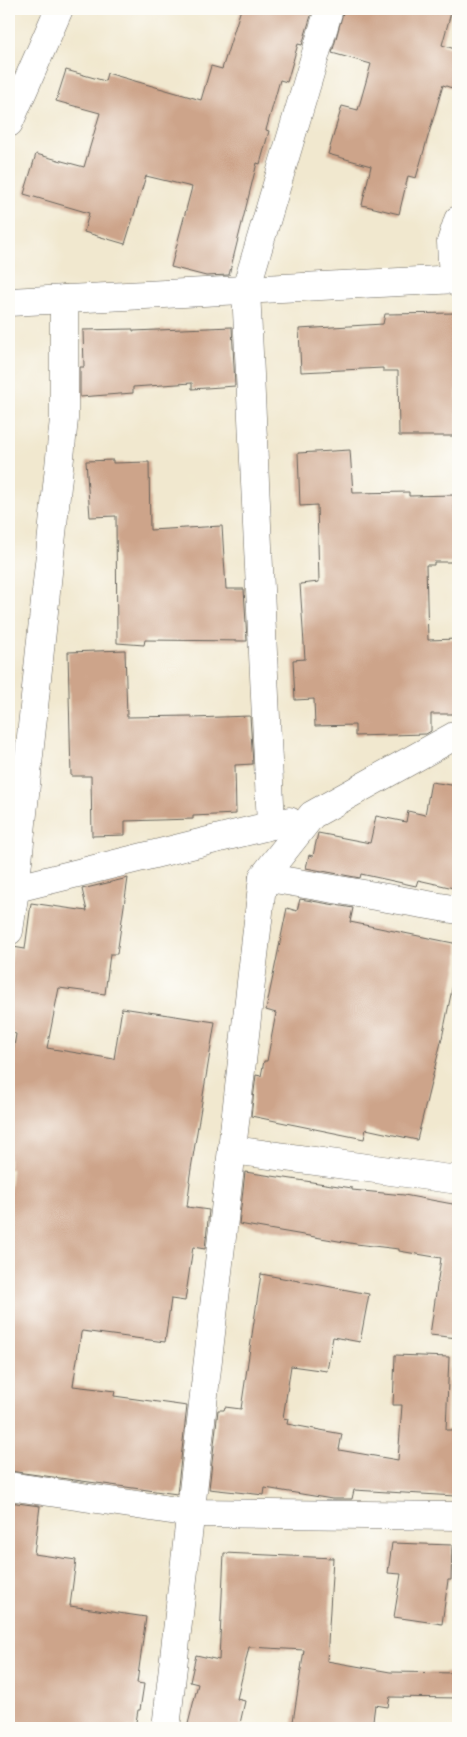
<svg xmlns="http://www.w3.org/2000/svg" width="467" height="1737" font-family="Pangolin,sans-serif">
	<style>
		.building { fill: #cda48a }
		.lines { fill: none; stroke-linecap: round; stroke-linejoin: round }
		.minor-casing { stroke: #67635b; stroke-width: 29 }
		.tertiary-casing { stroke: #67635b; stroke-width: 29 }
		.minor { stroke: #fff; stroke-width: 28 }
		.tertiary { stroke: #fff; stroke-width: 28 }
	</style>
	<rect width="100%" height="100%" fill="#fdfcf7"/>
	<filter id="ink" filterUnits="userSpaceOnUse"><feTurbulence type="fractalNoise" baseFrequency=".02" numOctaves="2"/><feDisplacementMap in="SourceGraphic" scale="10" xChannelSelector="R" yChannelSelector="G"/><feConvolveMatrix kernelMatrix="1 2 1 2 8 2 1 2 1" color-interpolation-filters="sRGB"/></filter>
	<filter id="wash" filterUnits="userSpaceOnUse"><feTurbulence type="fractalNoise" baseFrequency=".0096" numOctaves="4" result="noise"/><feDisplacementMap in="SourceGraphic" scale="20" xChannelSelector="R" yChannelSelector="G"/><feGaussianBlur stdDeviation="1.12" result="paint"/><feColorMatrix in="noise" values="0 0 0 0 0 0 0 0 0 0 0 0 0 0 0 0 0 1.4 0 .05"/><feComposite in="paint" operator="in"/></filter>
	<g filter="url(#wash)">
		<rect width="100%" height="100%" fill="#f1e8cf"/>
		<g id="blocks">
			<!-- building -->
			<g class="building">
				<path d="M241 9H313L302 45 298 44 287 82 280 80 266 130 269 131 260 164 257 163 229 275 206 276 171 267 192 187 146 176 125 244 84 232 89 213 24 194 36 154 84 167 100 113 56 101 66 70 105 81 107 73 201 100 211 66 222 69Z"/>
				<path d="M344 9H452L442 45 458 50V90L443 85 416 178 408 176 399 214 362 205 371 166 328 154 342 106 358 110 371 64 332 53Z"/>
				<path d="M458 313V341H456L457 436H399L398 371H383V368L301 372 299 329 383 324 385 314Z"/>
				<path d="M232 327 235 386 192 389V383L133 387V393L80 397V367H84L83 330 133 329V331Z"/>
				<path d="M350 450 353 493 409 492V496L454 495 455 530H458V562H434V565H426L428 640 458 639V714H431V731L426 734 355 736V725L315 726 314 699 295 700 293 660 305 659 300 584 319 582 317 505 300 506 298 453Z"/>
				<path d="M113 460V463L149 462 150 530 222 526 226 589H244L247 641 145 640 144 645 117 643 116 516 90 517 86 461Z"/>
				<path d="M125 650 127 717 192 716V718L250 716 253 764 235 765 236 814 193 816V819L125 821V835L92 836 91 776H71L68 652Z"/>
				<path d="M431 782 458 786V889L418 880 416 886 361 874 360 878 306 868 309 855 313 856 318 833 370 843 376 816 406 822 408 811 425 815Z"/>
				<path d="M128 878 117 954H110L105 994 59 988 47 1048 114 1059 122 1008 215 1022 189 1181 190 1182 187 1207 209 1210 205 1249 193 1247 185 1301 171 1299 165 1342 82 1331 81 1333 73 1386 115 1391 114 1396 187 1406 177 1494 9 1471V1197L12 1169H9V1116L15 1071 10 1070 16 1034 9 1032V978L13 947 25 949 31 903 87 911 82 889Z"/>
				<path d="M300 899 353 908 350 922 458 944V960L442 1038 417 1140 366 1129 364 1139 251 1116 256 1075 261 1076 264 1061H267L276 1013 266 1010 287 908 297 911Z"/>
				<path d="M245 1172 352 1188V1190L404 1195 458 1205V1338L430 1335 441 1258 399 1251V1249L356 1244 239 1224Z"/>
				<path d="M261 1274 369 1294 360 1342 333 1337 327 1371 291 1366 283 1418 288 1419 287 1424 342 1434 339 1450 398 1460 402 1405H393L395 1355 449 1357 446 1430H458L455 1496 354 1490 352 1499H332L265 1488 264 1495 209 1489 218 1410H224L225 1407 241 1409Z"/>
				<path d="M9 1502 40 1506 34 1554 76 1560 70 1606 146 1617 137 1683 144 1684 140 1710H138L135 1728H9Z"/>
				<path d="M392 1543 452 1545 451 1580H448L442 1624 394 1617 401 1574 388 1573Z"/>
				<path d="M224 1553 333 1558 327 1661 390 1672 458 1673V1698L390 1697 388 1707 375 1705 372 1728H292L304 1650 249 1647 237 1699 245 1701 239 1728H187L198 1684 190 1682 196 1655 219 1660Z"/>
			</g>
		</g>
	</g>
	<g filter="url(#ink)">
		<use href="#blocks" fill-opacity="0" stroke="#67635b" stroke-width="1"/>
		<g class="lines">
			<!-- minor casing -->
			<g class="minor-casing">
				<g id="minor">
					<path d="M9 123 59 9"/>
					<path d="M458 220 451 242 453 279 458 283"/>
					<path d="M9 302 458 279"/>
					<path d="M271 825 246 289 329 9"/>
					<path d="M263 877 458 910"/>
					<path d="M9 890 289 821"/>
					<path d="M9 931 15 890 64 419V299"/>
					<path d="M232 1150 458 1180"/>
					<path d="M9 1486 191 1513 458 1516"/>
				</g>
			</g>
			<!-- tertiary casing -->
			<g class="tertiary-casing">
				<path id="tertiary" d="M166 1728 263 877 312 815 458 734"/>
			</g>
			<!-- minor -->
			<use href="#minor" class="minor"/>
			<!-- tertiary -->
			<use href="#tertiary" class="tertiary"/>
		</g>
	</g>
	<!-- margin -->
	<rect width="467" height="1737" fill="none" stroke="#fdfcf7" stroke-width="30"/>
</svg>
